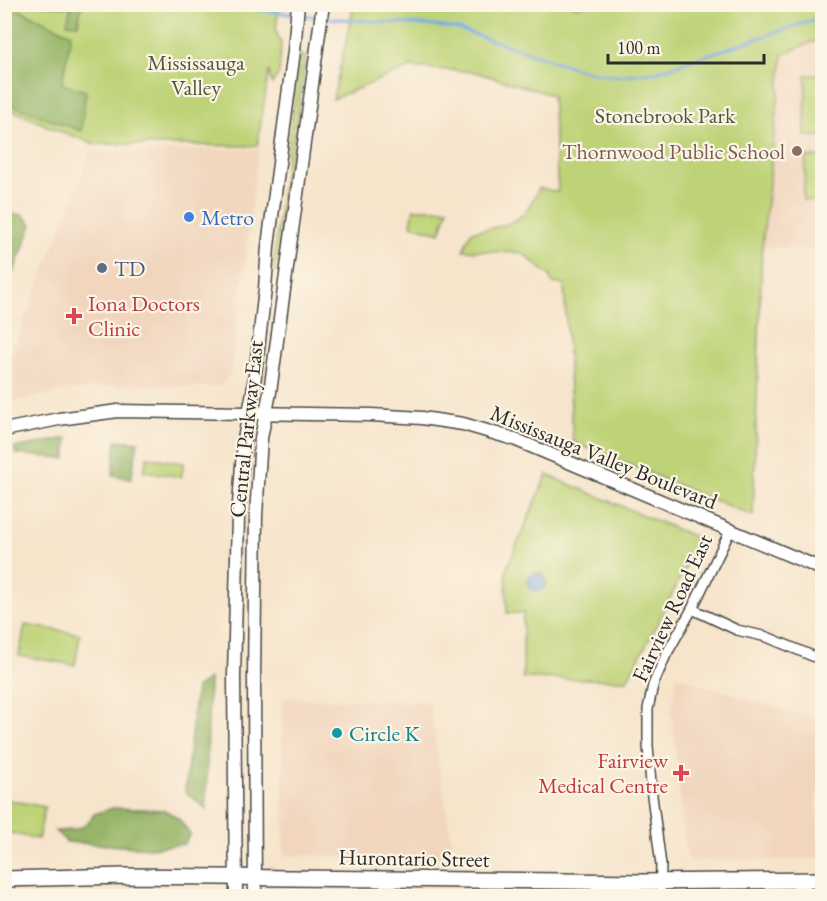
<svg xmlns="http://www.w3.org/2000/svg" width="827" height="901" font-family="'EB Garamond',serif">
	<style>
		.built { fill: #f1d5bd }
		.green { fill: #bed377; stroke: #747f51; stroke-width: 1.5 }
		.forest { fill: #96b568; stroke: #60704a; stroke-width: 1.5 }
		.water { fill: #75a6e0; stroke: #506886; stroke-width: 1.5 }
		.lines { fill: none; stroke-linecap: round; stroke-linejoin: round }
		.stream { stroke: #75a6e0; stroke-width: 3 }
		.minor-casing { stroke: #494743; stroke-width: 12 }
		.tertiary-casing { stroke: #494743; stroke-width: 15 }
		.primary-casing { stroke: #494743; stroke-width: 18 }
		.minor { stroke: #fff; stroke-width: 9 }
		.tertiary { stroke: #fff; stroke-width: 12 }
		.primary { stroke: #fff; stroke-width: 15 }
		.education-dot { fill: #8d6e63; stroke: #fcf5e5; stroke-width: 2 }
		.shop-dot { fill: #3f7fe0; stroke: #fcf5e5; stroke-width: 2 }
		.service-dot { fill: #5c6f8a; stroke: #fcf5e5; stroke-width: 2 }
		.health-dot { fill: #e0444e; stroke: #fcf5e5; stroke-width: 2 }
		.culture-dot { fill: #0f9aa8; stroke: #fcf5e5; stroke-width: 2 }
		.labels { text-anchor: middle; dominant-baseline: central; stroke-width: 4.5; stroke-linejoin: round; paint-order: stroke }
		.park-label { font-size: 22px; fill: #50553e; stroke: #fcf5e5 }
		.education-label { font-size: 22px; fill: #785e54; stroke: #fcf5e5; text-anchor: end }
		.shop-label { font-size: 22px; fill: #366cbe; stroke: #fcf5e5; text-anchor: start }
		.service-label { font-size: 22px; fill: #4e5e75; stroke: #fcf5e5; text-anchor: start }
		.health-label { font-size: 22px; fill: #be3a42; stroke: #fcf5e5; text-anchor: start }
		.street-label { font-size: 22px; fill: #2b2b2b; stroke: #fcf5e5 }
		.culture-label { font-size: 22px; fill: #0d838f; stroke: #fcf5e5; text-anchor: start }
	</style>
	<rect width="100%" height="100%" fill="#fcf5e5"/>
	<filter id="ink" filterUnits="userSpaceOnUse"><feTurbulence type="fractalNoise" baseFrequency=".0167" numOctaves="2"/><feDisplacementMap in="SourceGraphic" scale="12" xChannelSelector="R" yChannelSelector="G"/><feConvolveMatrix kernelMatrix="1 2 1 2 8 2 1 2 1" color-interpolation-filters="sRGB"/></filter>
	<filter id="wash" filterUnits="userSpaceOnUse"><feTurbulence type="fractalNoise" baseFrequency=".008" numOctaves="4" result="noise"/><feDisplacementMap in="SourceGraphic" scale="24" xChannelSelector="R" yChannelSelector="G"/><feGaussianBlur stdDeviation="1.35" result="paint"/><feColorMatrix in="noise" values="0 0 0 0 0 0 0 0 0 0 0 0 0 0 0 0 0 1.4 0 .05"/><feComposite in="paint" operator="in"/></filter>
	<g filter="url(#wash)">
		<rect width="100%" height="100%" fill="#f6e4cb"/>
		<!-- built -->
		<g class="built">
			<path d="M822 40V249L762 247 783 54 811 42Z"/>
			<path d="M259 149 230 375 218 387 113 386 66 391 5 403V369L91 152Z"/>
			<path d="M677 677 822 721V783L816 798 820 859 692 861 686 855 671 710Z"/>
			<path d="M282 698 429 702 454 859 284 855Z"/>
		</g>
		<!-- green -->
		<g class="green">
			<path d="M5 5H279L276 30 281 44 279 73 272 84 269 71 257 146 95 144 57 130 5 107Z"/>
			<path d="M568 5 579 7 598 4 822 5V40L811 42 783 54 762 247 753 516 573 442 564 284 552 283 550 276 522 253 463 250 471 232C509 224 521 227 539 188L558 192 552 95 475 72 410 67 333 99 354 5Z"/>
			<path d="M300 55 306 56 276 271 274 272 272 270Z"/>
			<path d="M806 75H822V136H805Z"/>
			<path d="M806 157H822V201L803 200Z"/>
			<path d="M414 209H448L440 233 411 225Z"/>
			<path d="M147 457 184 463 181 477 144 471Z"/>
			<path d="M547 475 700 539 653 632 627 680 523 678V613H507L506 570Z"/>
			<path d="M25 625 80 634 75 665 19 656Z"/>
			<path d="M4 799 45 807 38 839 5 832Z"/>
		</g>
		<!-- forest -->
		<g class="forest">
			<path d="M4 5 22 11 71 34 62 84 86 91 81 131 5 103Z"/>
			<path d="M42 5H82L78 24 67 23 71 7Z"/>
			<path d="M5 214 23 215 32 225 13 273 5 270Z"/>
			<path d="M68 438 66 459 16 454 14 448Z"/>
			<path d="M116 440 138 442 131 479 113 475Z"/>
			<path d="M209 679 206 809 185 792 196 688Z"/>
			<path d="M113 808 165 810 179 819 190 834 184 844 150 848 67 842 55 831C71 831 86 830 94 814Z"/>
		</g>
		<!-- water -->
		<circle class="water" cx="537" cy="582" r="9"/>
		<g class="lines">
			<!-- stream -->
			<g class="stream">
				<path d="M246 4 262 11 294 14"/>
				<path d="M300 15 318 17"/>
				<path d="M324 18 437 26 458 29 588 72 617 76 656 72 822 17"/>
			</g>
		</g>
	</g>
	<g filter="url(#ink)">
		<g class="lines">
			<!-- minor casing -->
			<g class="minor-casing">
				<g id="minor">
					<path d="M692 609 737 630 767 637 822 660"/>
					<path d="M660 896 661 865 652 796 648 746V709L653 685 666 655 692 609 730 531"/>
				</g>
			</g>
			<!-- tertiary casing -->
			<g class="tertiary-casing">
				<g id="tertiary">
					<path d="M4 430 59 419 118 411 371 415 422 418 463 424 514 439 822 569"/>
					<path d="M236 896 234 676 238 517 244 439 253 392 265 289 268 246 294 51 298 4"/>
					<path d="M255 896 254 676 256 515 261 438 270 392 323 4"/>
				</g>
			</g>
			<!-- primary casing -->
			<g class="primary-casing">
				<path id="primary" d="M4 879 126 876 642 882 822 880"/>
			</g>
			<!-- minor -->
			<use href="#minor" class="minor"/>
			<!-- tertiary -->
			<use href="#tertiary" class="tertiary"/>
			<!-- primary -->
			<use href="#primary" class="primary"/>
		</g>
	</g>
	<!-- markers -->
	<circle class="education-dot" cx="797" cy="151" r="6"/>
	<circle class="shop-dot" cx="189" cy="217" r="6"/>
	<circle class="service-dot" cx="102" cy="268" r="6"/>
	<g class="health-dot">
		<path d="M71 307h6v6h6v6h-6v6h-6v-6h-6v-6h6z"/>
		<path d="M678 764h6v6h6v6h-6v6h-6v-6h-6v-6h6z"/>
	</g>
	<circle class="culture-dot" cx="337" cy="733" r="6"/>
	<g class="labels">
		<!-- park labels -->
		<g class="park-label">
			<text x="196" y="62">Mississauga<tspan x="196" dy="25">Valley</tspan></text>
			<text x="665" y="115">Stonebrook Park</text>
		</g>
		<!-- education labels -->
		<g class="education-label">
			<text x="785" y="151">Thornwood Public School</text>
		</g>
		<!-- shop labels -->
		<g class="shop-label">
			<text x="201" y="217">Metro</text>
		</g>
		<!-- service labels -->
		<g class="service-label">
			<text x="114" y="268">TD</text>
		</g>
		<!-- health labels -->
		<g class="health-label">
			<text x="88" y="303">Iona Doctors<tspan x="88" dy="25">Clinic</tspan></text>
			<text x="668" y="760" text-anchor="end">Fairview<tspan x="668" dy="25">Medical Centre</tspan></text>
		</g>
		<!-- street labels -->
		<g class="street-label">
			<text transform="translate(246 429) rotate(-84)">Central Parkway East</text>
			<text transform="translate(604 457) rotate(22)">Mississauga Valley Boulevard</text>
			<text transform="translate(672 608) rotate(-65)">Fairview Road East</text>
			<text transform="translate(414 858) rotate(1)">Hurontario Street</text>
		</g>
		<!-- culture labels -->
		<g class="culture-label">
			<text x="349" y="733">Circle K</text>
		</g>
	</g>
	<!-- margin -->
	<rect width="827" height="901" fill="none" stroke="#fcf5e5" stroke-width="24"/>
	<!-- scale -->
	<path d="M608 54v9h156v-9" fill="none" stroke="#2b2b2b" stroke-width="3"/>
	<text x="617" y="54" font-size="18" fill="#2b2b2b" stroke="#fcf5e5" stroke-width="4.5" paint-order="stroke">100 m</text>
</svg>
